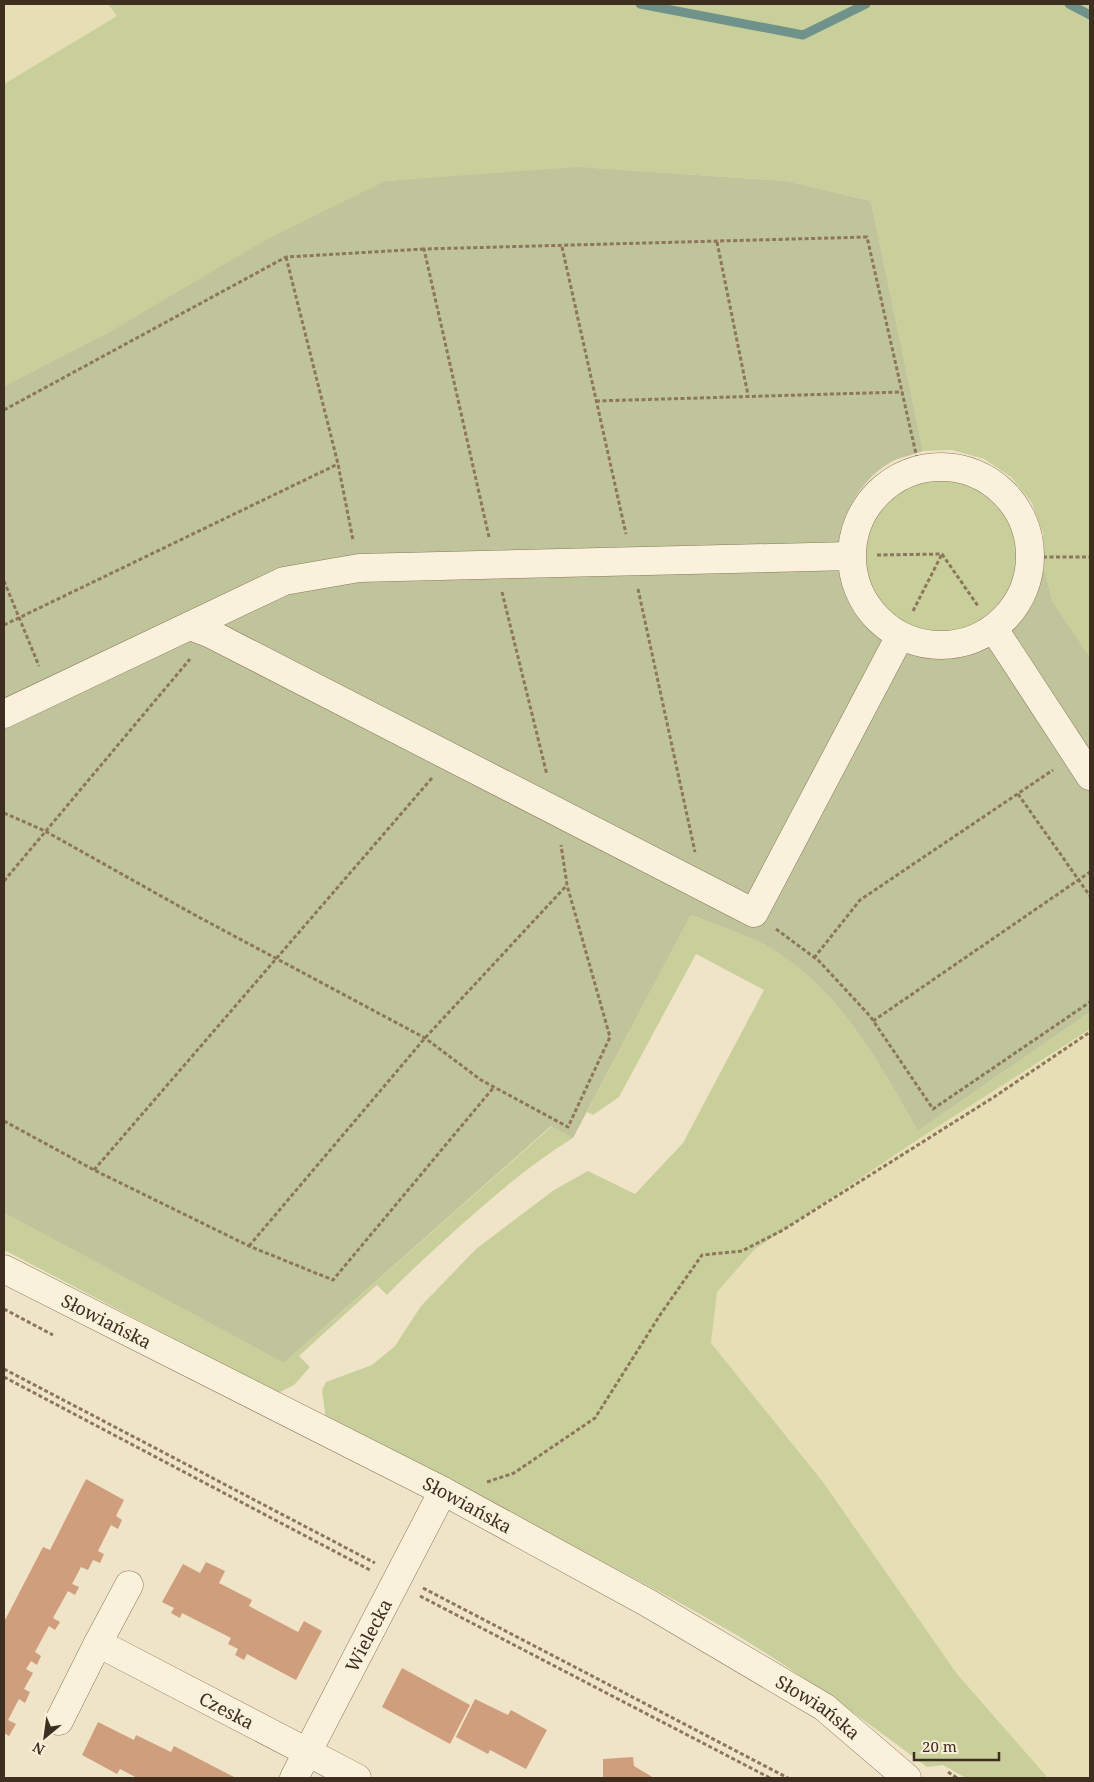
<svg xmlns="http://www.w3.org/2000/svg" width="1094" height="1782" font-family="'Noto Serif',serif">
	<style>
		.farmland { fill: #e6deb5 }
		.green { fill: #c9cf9b }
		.cemetery { fill: #bfc49a }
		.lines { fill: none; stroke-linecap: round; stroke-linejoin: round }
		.stream { stroke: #6f938a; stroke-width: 9 }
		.building { fill: #cf9f7d }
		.minor-casing { stroke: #8d765c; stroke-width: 29 }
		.path { stroke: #8d765c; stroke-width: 3; stroke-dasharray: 4 2.5; stroke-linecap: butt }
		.minor { stroke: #faf1dc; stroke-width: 28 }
		.labels { text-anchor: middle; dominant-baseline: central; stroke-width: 4.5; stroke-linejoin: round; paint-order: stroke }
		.street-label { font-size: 18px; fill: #3d2e20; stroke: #f7eed8 }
	</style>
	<rect width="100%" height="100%" fill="#f0e4c8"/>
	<!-- farmland -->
	<g class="farmland">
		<path d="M4 4H108L117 16 4 84Z"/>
		<path d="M1090 1029V1778H1029L823 1482 711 1343 717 1292 754 1250 920 1138Z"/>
	</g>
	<!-- green -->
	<g class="green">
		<path d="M108 4H1090V657L1053 602 1044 568 1043 534 1032 503 1011 477 984 459 952 450 923 451 871 201 787 181 592 168 385 181 113 330 4 386V84L117 16Z"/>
		<circle cx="941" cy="554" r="80"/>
		<path d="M691 915C717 926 747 935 772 949 839 989 880 1065 918 1131L1090 1012V1029L920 1138 754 1250 717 1292 711 1343 823 1482 957 1674 1048 1778H966L943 1765 927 1767C863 1719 798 1671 728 1630 597 1555 460 1489 326 1420L322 1390 326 1382 372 1365 395 1346 421 1306 476 1249 554 1190 588 1171 635 1194 683 1143 764 990 696 954 619 1097 593 1115 587 1112Z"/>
		<path d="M552 1126 573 1138C532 1163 495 1195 459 1227 435 1249 410 1271 387 1295L377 1285 299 1356 310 1367 294 1385 278 1393 4 1250V1213L284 1363Z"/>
	</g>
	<!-- cemetery -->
	<path class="cemetery" d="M579 167 787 181 871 201 923 451C913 455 900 457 891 462 867 476 849 501 842 527 811 646 974 708 1034 600 1039 591 1041 578 1044 568L1053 602 1090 657V1012L918 1131C880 1065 840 990 772 949 748 935 717 926 691 915L573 1138 551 1126 284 1363 4 1213V386L113 330 264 241 385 181Z"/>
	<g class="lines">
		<!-- stream -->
		<g class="stream">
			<path d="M640 4 803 35 866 4"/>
			<path d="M1069 4 1090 15"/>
		</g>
	</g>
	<!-- building -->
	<g class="building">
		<path d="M86 1479 124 1500 116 1516 122 1520 118 1529 111 1525 98 1551 104 1554 100 1563 93 1560 88 1570 81 1567 72 1584 79 1587 75 1595 68 1591 53 1618 60 1622 55 1630 49 1626 35 1652 41 1656 37 1665 31 1661 26 1669 33 1673 24 1689 30 1692 25 1703 19 1699 8 1720 16 1724 9 1736 4 1733V1622L43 1547 50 1550Z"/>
		<path d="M206 1562 225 1571 219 1583 252 1600 249 1606 298 1632 304 1621 322 1631 296 1680 247 1654 244 1660 235 1655 238 1649 228 1644 231 1638 182 1613 180 1618 171 1613 174 1608 162 1602 183 1564 200 1573Z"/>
		<path d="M402 1668 470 1705 450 1744 382 1707Z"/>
		<path d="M475 1699 508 1715 511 1710 547 1730 526 1769 490 1750 488 1754 456 1737Z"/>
		<path d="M98 1722 134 1740 136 1735 171 1752 174 1746 236 1778H137L120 1769 117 1774 82 1755Z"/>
		<path d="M633 1757 634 1766 654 1778H603V1759Z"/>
	</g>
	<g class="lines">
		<!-- minor casing -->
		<g class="minor-casing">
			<g id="minor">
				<circle cx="941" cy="556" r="89"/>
				<path d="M190 626 211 634 754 913 900 636"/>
				<path d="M994 629 1090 776"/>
				<path d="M4 714 284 581 359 568 851 556"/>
				<path id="s1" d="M4 1269 443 1491 648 1603 824 1707 907 1778"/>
				<path id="s2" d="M129 1585 98 1643 357 1778"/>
				<path d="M59 1721 98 1643"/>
				<path id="s3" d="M294 1778 443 1491"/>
			</g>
		</g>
		<!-- path -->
		<g class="path">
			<path d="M717 242 748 395"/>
			<path d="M562 247 626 534"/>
			<path d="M286 257 338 464 353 540"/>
			<path d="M596 401 902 392"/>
			<path d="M4 410 286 257 424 249"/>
			<path d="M489 537 424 249 867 237 919 467"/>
			<path d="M877 555 942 554 978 606"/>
			<path d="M1030 557H1090"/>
			<path d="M4 581 39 666"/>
			<path d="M638 589 695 852"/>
			<path d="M502 592 547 775"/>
			<path d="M913 611 942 554"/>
			<path d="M4 625 338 464"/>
			<path d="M1018 794 1090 896"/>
			<path d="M4 813 45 831 193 914 425 1038 481 1080 568 1127 610 1037 567 885 561 845"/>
			<path d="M4 881 190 659"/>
			<path d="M776 929 819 961 870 1016 933 1109 1090 1002"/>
			<path d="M814 958 860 900 1053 770"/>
			<path d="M873 1021 1090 872"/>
			<path d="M4 1121 94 1170 249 1246 333 1280 494 1087"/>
			<path d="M94 1170 432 778"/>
			<path d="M249 1246 425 1038 567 885"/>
			<path d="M4 1309 53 1335"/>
			<path d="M4 1369 375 1563"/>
			<path d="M4 1377 370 1570"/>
			<path d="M487 1482 514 1473 595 1418 660 1315 702 1255 742 1251 783 1230 994 1097 1090 1032"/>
			<path d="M423 1588 788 1778"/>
			<path d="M420 1596 770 1778"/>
			<path d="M948 1772 957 1778"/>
		</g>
		<!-- minor -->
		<use href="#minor" class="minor"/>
	</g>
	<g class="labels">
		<!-- street labels -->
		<g class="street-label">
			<text stroke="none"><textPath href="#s1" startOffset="115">Słowiańska</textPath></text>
			<text stroke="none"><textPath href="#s1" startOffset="520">Słowiańska</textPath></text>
			<text stroke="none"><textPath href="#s3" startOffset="161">Wielecka</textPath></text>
			<text stroke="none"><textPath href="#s1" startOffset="925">Słowiańska</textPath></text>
			<text stroke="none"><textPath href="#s2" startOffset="211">Czeska</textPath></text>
		</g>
	</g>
	<!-- border -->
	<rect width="1094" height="1782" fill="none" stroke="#3d2e20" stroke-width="10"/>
	<!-- north arrow -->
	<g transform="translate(45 1737) rotate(209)" stroke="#f7eed8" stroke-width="4" paint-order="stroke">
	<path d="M0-4L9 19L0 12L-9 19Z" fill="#3d2e20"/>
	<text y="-8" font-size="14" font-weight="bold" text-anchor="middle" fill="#3d2e20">N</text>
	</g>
	<!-- scale -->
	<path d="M914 1752v8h85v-8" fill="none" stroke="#3d2e20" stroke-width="2.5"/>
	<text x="922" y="1752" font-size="15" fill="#3d2e20" stroke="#f7eed8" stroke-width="4" paint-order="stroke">20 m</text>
</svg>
